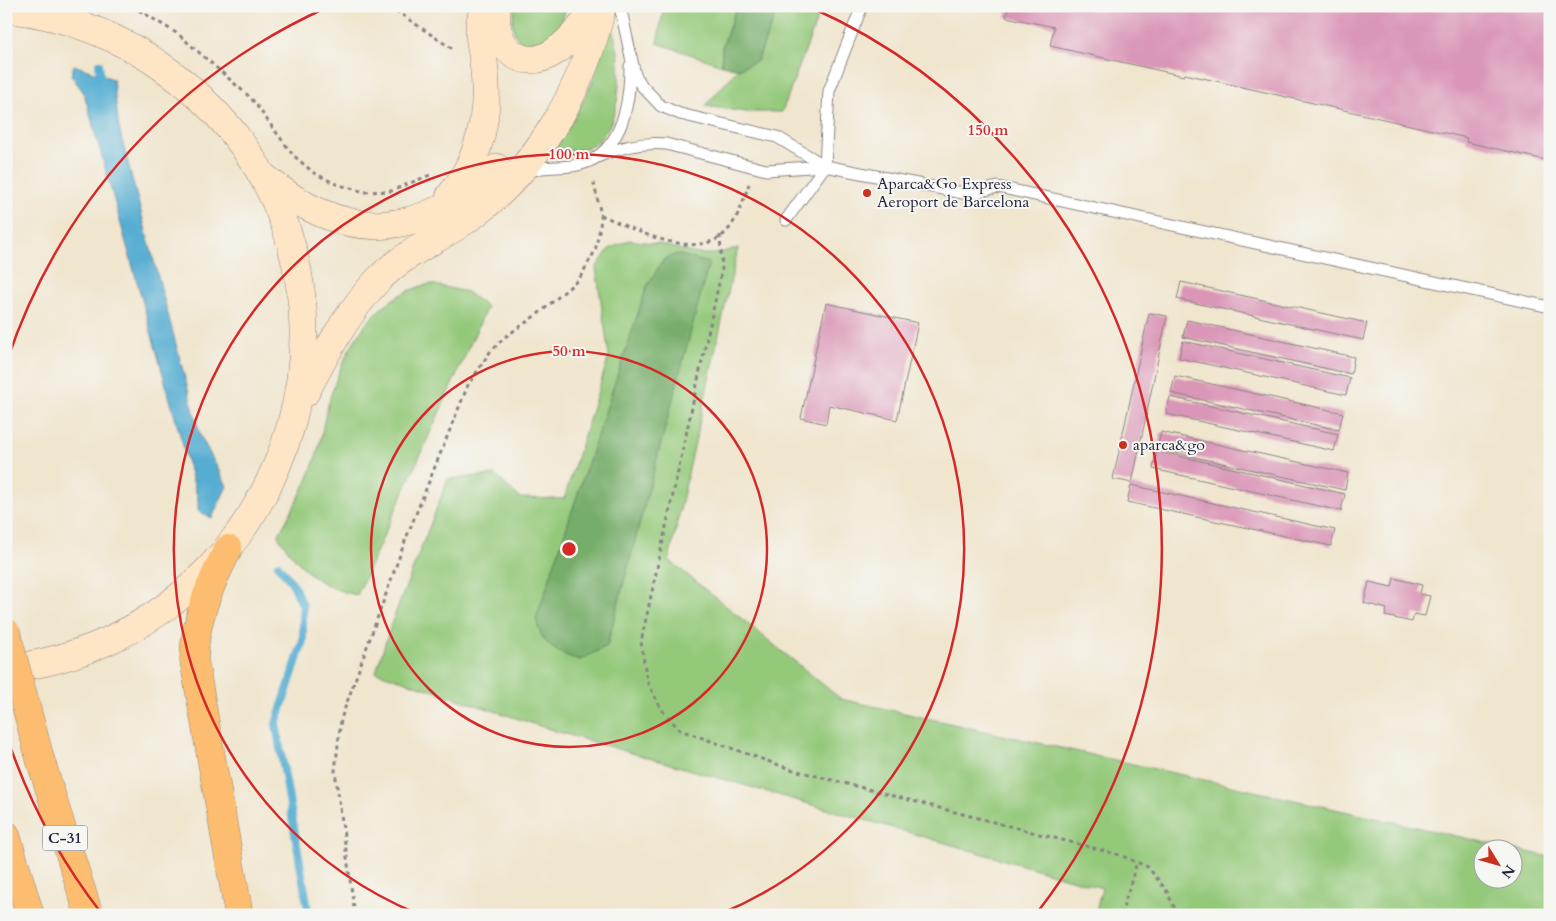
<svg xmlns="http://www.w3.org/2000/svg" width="1556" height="921" font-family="Cardo,serif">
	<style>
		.green { fill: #94c97a; stroke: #5b765a }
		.forest { fill: #77ad6a; stroke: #4c6852 }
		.water { fill: #54add2; stroke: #3b6886 }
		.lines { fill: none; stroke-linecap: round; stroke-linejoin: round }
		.stream { stroke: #54add2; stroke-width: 8 }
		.building { fill: #da96b7 }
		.service-casing { stroke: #898484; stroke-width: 13 }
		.secondary-casing { stroke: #898484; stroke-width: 29 }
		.motorway-casing { stroke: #898484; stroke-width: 29 }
		.path { stroke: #898484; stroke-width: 3; stroke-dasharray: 4 4; stroke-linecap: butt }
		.service { stroke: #fff; stroke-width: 11 }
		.secondary { stroke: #fee5c5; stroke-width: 28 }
		.motorway { stroke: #fcbd6f; stroke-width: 28 }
		.motorway-bridge-casing { stroke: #898484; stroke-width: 29; stroke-linecap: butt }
		.motorway-bridge { stroke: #fcbd6f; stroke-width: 28 }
		.ring { fill: none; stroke: #d62828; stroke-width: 2.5 }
		.poi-dot { fill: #c8321e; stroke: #f6f6f2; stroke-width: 2 }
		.labels { text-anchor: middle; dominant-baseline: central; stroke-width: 4; stroke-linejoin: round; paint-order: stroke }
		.shield { fill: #f6f6f2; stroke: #626272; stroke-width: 1 }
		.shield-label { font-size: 15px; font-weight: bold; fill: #22223b }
		.poi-label { font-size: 16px; fill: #22223b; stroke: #f6f6f2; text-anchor: start }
		.centre { fill: #d62828; stroke: #f6f6f2; stroke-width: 2.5 }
		.ring-label { font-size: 15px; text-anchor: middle; font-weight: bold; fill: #d62828; stroke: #f6f6f2; stroke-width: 4; stroke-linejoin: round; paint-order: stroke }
	</style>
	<rect width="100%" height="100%" fill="#f6f6f2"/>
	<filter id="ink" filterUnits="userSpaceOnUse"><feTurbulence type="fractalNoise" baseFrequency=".02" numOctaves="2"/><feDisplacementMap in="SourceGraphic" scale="10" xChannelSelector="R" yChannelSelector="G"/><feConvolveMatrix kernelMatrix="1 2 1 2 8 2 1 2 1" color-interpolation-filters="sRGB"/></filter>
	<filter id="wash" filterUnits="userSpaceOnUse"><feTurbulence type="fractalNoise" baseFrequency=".0096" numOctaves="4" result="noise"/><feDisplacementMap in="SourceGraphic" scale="20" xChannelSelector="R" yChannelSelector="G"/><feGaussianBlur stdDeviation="1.12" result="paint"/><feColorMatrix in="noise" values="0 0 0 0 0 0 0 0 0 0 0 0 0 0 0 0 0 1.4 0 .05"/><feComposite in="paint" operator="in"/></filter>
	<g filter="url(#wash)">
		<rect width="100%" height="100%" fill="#f0e5cd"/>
		<!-- green -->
		<g class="green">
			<path d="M517 6H567C563 17 558 34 549 42 525 62 503 30 517 6Z"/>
			<path d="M664 6H737L722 47V65L657 43Z"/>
			<path d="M779 6H822L782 112H746L705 106 738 69 757 61Z"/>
			<path d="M609 24 612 25C614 38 619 51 619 63 621 106 611 160 557 149L556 145 571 124 593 81 597 57Z"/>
			<path d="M629 240 660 244 697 254H715L738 248 669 560 841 699 1510 848H1484V878H1514V849L1550 857V915H1095L1102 888 555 731 376 672 392 622 448 479 495 475 520 498 564 499 609 356 596 268 609 249Z"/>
			<path d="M430 284 467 292 487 307 357 595C319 588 299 567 278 536 293 508 311 478 319 446 322 435 323 424 326 413 340 357 369 296 430 284Z"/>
		</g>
		<!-- forest -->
		<g class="forest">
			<path d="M737 6H779L757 61 738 69 722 65V48Z"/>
			<path d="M677 254 709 263 607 646 580 660C555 653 542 645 536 619L647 286 664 259Z"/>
		</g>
		<!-- water -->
		<path class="water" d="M74 65 113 79 119 129 200 435 227 486 212 518 198 511V499L84 93 71 75Z"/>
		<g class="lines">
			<!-- stream -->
			<g class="stream">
				<path d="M99 64 101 83"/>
				<path d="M278 565 293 584 303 606V641L276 724 309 915"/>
			</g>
		</g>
		<g id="blocks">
			<!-- building -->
			<g class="building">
				<path d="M1009 6H1550V161L1466 142 1467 138 1185 74 1184 76 1050 46 1054 27 1006 17Z"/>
				<path d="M1181 282 1367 323 1363 340 1177 299Z"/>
				<path d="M826 303 918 323 897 420 829 405 826 424 801 418Z"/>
				<path d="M1149 313 1167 316 1132 483 1113 479Z"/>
				<path d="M1187 320 1354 357 1351 374 1183 337Z"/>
				<path d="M1183 341 1350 378 1346 395 1179 358Z"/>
				<path d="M1175 376 1343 413 1339 430 1171 393Z"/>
				<path d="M1170 397 1338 434 1334 451 1166 414Z"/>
				<path d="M1161 432 1348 473 1345 490 1157 449Z"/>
				<path d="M1157 451 1345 494 1341 511 1153 469Z"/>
				<path d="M1131 485 1335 530 1331 546 1127 502Z"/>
				<path d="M1394 578 1422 585 1420 594 1430 596 1425 616 1414 614 1412 622 1385 616 1387 609 1364 603 1369 582 1392 587Z"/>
			</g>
		</g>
	</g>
	<g filter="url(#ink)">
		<use href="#blocks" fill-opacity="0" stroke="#898484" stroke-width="1"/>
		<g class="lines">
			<!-- service casing -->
			<g class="service-casing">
				<g id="service">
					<path d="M620 6 635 75 642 86 661 106 680 114 777 137 825 166"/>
					<path d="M597 157C619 147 642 142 666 144L766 170 825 166 968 194 998 187 1550 307"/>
					<path d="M527 173C541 165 556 168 572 166 620 160 630 107 630 66"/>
					<path d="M786 220 825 166 829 91 862 6"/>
				</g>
			</g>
			<!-- secondary casing -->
			<g class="secondary-casing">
				<g id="secondary">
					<path d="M497 6C490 45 521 76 557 50 569 42 578 30 587 20"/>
					<path d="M6 9C64 14 122 37 168 71 413 251 306 632 6 669"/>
					<path d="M264 177C346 245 420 240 497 168"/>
					<path d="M450 196C481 158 490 114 484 66 482 44 474 28 486 6"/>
					<path d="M305 393C326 353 347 312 379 279 402 255 433 242 460 224 533 177 584 90 602 6"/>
				</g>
			</g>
			<!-- motorway casing -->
			<g class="motorway-casing">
				<g id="motorway">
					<path d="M228 549C210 585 194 620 194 660L239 915"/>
					<path d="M41 762 89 915"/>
					<path d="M6 835 30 915"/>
				</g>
			</g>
			<!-- path -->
			<g class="path">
				<path d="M132 6 178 34 251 98 293 155 314 173 336 184 365 192 391 191 430 175"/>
				<path d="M389 6 454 50"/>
				<path d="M601 215C634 229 703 267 731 226 740 213 744 198 749 184"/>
				<path d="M720 235 722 269 641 642 647 681 661 709 680 730 790 769 1120 855 1148 867 1166 890 1178 915"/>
				<path d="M355 915 335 771 341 719 405 541 468 385 490 352 505 337 542 311 579 279 595 251 600 228 601 215 593 179"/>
				<path d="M1121 915 1137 862"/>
			</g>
			<!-- service -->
			<use href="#service" class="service"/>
			<!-- secondary -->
			<use href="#secondary" class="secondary"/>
			<!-- motorway -->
			<use href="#motorway" class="motorway"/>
			<!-- motorway-bridge casing -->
			<g class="motorway-bridge-casing">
				<path id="motorway-bridge" d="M6 632 41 762"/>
			</g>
			<!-- motorway-bridge -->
			<use href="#motorway-bridge" class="motorway-bridge"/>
		</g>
	</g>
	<!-- distance rings -->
	<g class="ring">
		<circle cx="569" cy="549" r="198"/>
		<path d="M418 914A395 395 0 1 1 720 914"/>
		<path d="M102 914A593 593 0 0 1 7 737M7 361A593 593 0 0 1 328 7M810 7A593 593 0 0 1 1036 914"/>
	</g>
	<!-- markers -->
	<g class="poi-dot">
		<circle cx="867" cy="193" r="5"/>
		<circle cx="1123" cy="445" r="5"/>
	</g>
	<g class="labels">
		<!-- shield labels -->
		<rect class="shield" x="42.5" y="825.5" width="45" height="25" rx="4"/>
		<g class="shield-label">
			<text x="65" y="838">C-31</text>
		</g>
		<!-- poi labels -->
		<g class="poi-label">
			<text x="877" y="184">Aparca&amp;Go Express<tspan x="877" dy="18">Aeroport de Barcelona</tspan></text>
			<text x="1133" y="445">aparca&amp;go</text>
		</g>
	</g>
	<circle cx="569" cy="549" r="8" class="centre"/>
	<g class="ring-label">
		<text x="988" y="135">150 m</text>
		<text x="569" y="159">100 m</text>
		<text x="569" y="356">50 m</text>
	</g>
	<!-- margin -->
	<rect width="1556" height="921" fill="none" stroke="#f6f6f2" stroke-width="25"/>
	<!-- north arrow -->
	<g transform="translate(1498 864) rotate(127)"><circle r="24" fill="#f6f6f2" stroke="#a1a1a9"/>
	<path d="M0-4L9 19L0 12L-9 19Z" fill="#c8321e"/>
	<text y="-8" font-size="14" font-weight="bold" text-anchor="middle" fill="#22223b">N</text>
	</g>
</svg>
